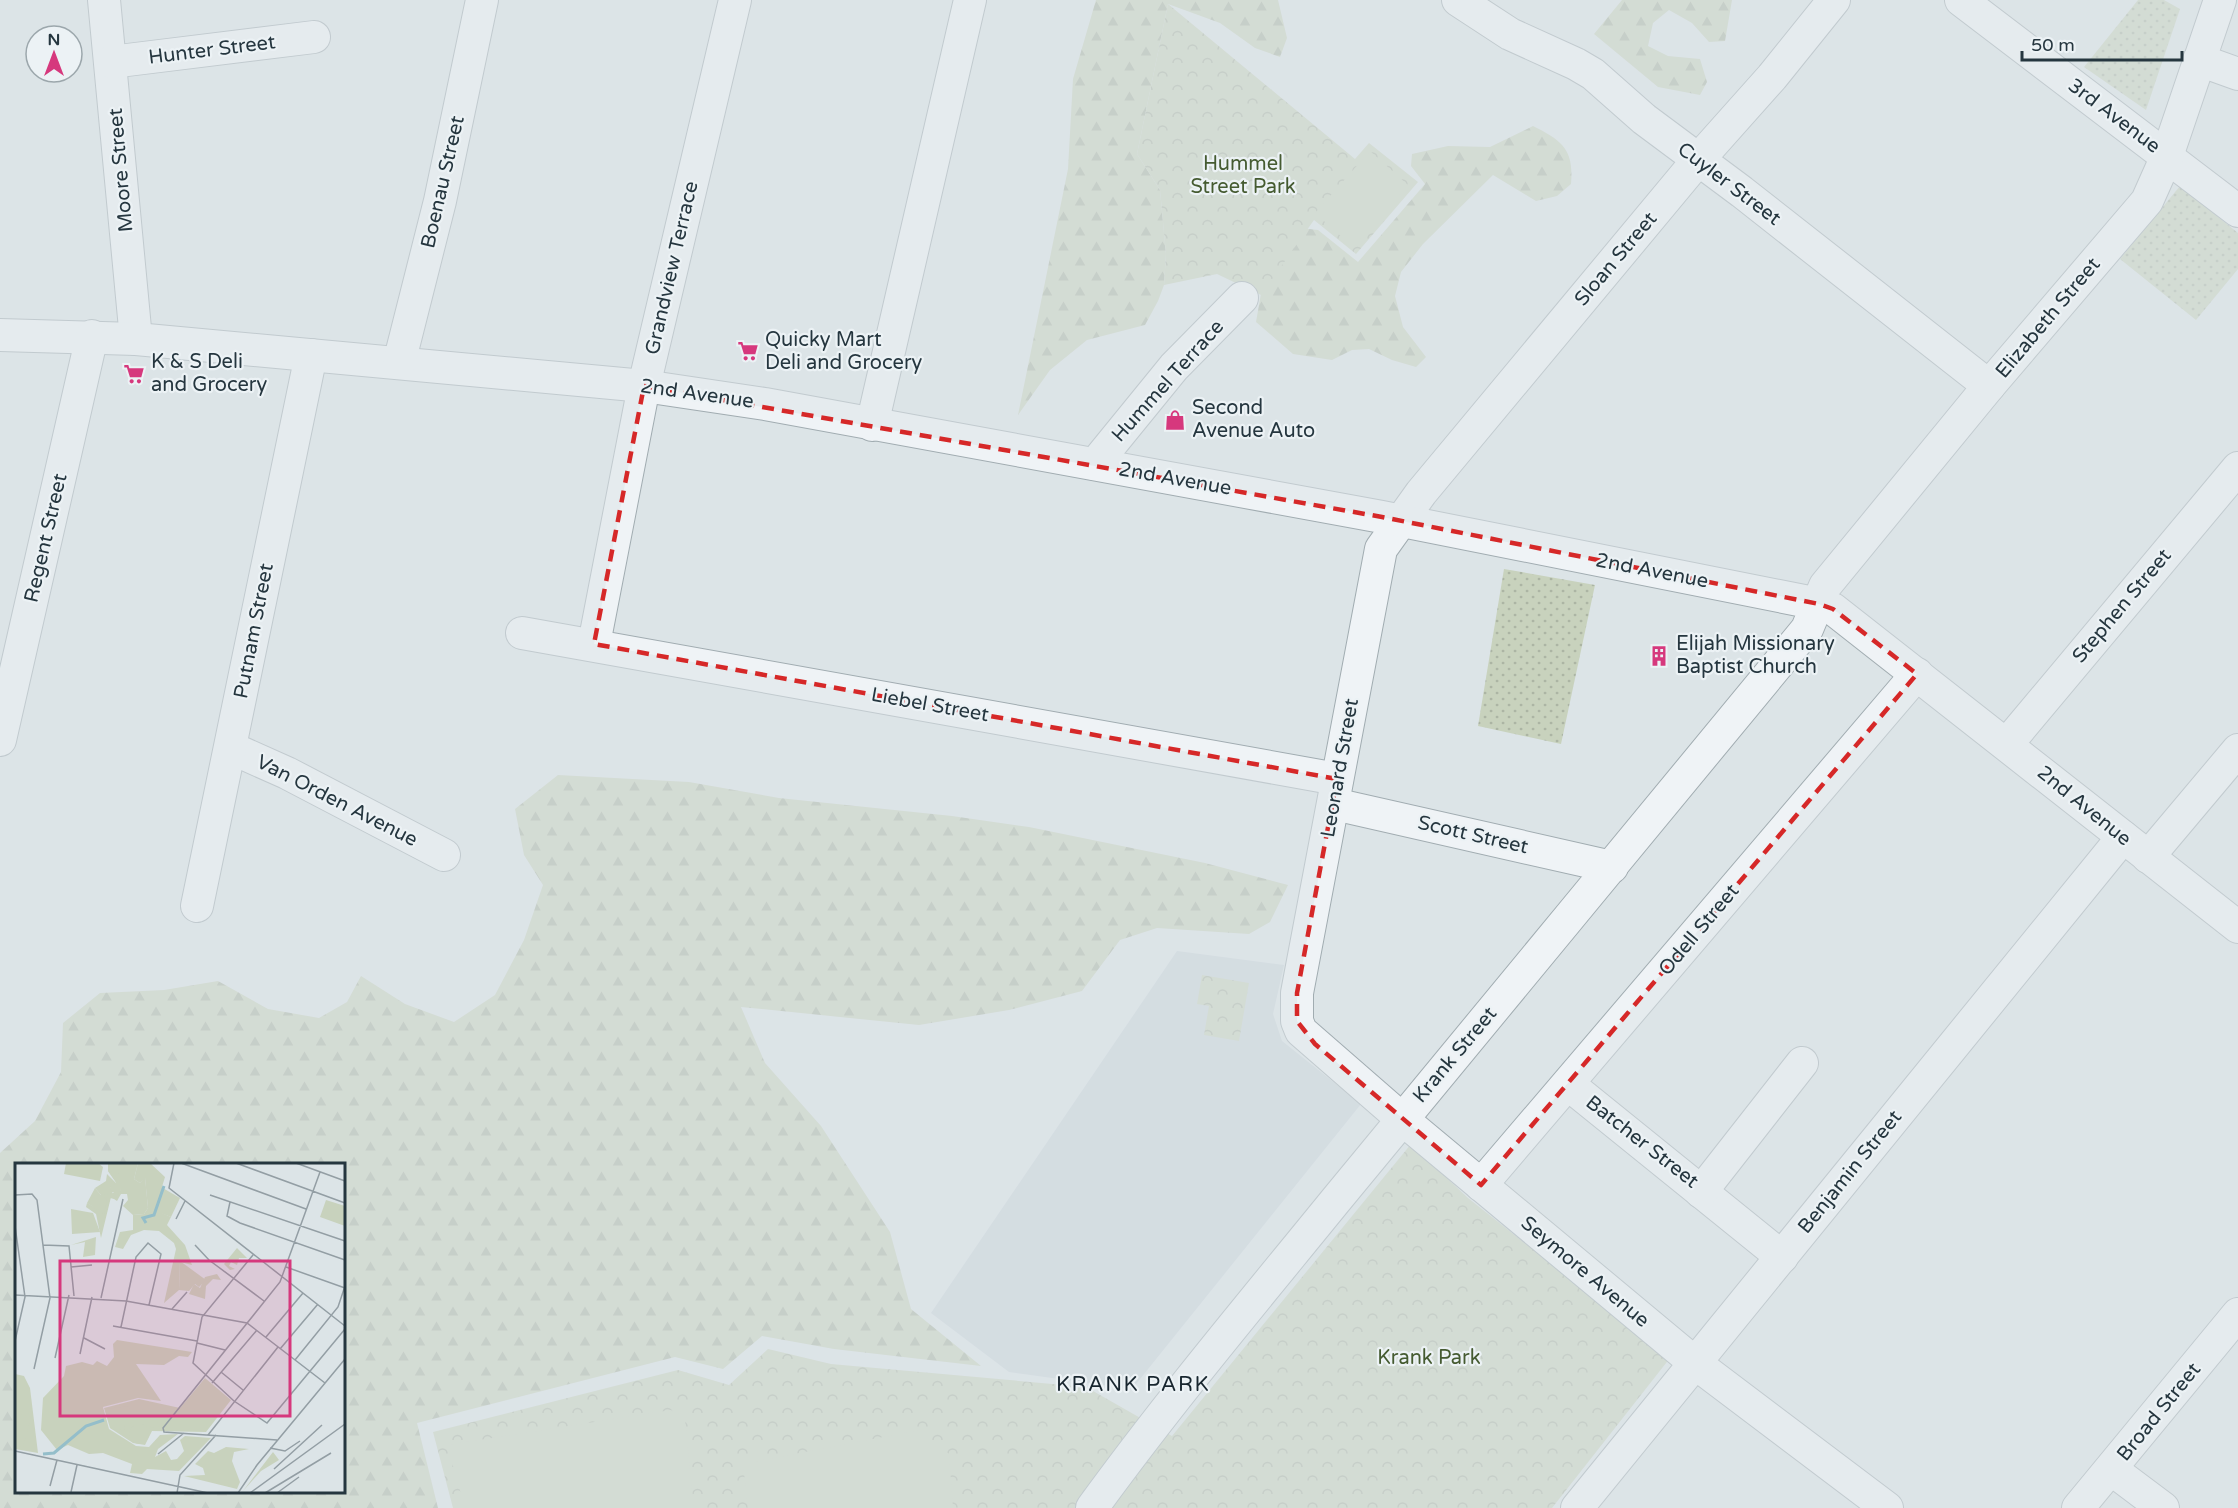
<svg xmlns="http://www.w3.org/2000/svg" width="2238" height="1508" font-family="'Varela Round',sans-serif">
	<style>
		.built { fill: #cad4da }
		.grass { fill: url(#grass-dots) }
		.forest { fill: url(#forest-firs); fill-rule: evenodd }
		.park { fill: url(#park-crowns) }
		.pitch { fill: #c8d2bd }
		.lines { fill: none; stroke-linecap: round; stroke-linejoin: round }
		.minor-casing { stroke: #a1acb1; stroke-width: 34 }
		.minor { stroke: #eff3f6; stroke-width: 32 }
		.marked { fill: none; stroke: #d62828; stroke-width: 4.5; stroke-dasharray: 12 8; stroke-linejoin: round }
		.labels { text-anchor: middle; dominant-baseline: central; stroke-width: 4.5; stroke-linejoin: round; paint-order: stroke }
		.street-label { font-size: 20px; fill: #25363f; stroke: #ecf2f5 }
		.park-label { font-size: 20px; fill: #455b31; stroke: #ecf2f5 }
		.poi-label { font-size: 20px; fill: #25363f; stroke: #ecf2f5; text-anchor: start }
		.neighbourhood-label { font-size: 21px; letter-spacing: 1.5px; fill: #18262f; stroke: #ecf2f5 }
		.inset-river { fill: none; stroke: #94beca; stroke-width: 3 }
		.inset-road { fill: none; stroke: #939ea4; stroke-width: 1.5 }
		.view { fill: #d6387d; fill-opacity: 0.15; stroke: #d6387d; stroke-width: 3 }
		.inset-edge { fill: none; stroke: #25363f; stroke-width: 3 }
	</style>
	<defs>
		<pattern id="grass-dots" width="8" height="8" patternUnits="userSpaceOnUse" patternTransform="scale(1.5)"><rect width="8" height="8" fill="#c8d2bd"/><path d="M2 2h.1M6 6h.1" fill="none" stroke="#acb5a4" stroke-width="1.8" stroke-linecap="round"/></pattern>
		<pattern id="forest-firs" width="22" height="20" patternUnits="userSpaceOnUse" patternTransform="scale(1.5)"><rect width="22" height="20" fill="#c8d2bd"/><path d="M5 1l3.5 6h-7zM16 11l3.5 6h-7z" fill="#acb5a4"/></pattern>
		<pattern id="park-crowns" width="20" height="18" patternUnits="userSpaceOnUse" patternTransform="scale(1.5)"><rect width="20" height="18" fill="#c8d2bd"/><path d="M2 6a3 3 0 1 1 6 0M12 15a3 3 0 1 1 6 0" fill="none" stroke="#acb5a4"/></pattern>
	</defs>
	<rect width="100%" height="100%" fill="#dce4e7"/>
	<!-- built -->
	<path class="built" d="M1177 951 1284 965 1273 1014 1282 1041 1361 1104 1132 1389 1009 1372 931 1313Z"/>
	<!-- grass -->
	<g class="grass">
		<path d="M2138 0H2164L2180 9 2146 110 2084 67Z"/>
		<path d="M2180 186 2238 233V269L2196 320 2120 259Z"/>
		<path d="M1504 569 1595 585 1561 744 1478 726Z"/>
	</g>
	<!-- forest -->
	<g class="forest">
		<path d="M1096 0H1278L1287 38 1280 57 1255 48 1220 23 1168 4 1137 154 1160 190 1166 254 1164 285 1158 301 1145 325 1087 340 1050 370 1018 415 1068 169 1073 79Z"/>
		<path d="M1622 0H1732L1725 41 1709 42 1692 23 1669 10 1653 23 1648 46 1668 56 1700 59 1707 82 1700 95 1658 87 1594 34Z"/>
		<path d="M1533 126C1563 141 1574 150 1571 184L1557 196 1536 201 1493 175 1423 244 1401 272 1395 296 1403 327 1426 357 1416 367 1392 360 1369 349 1352 350 1332 360 1293 354 1256 322 1263 282 1301 228 1318 230 1358 262 1425 184 1411 166 1412 154 1448 146 1490 147Z"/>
		<path d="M558 775 689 782 779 798 952 816 1029 827 1205 863 1288 885 1270 922 1249 934 1157 928 1120 940 1082 991 1009 1010 919 1025 741 1007 765 1063 821 1126 890 1232 911 1309 981 1366 834 1349 762 1336 723 1369 675 1357 417 1423 438 1508H0V1153L35 1121 61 1072 63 1023 100 993 164 990 218 981 268 1009 319 1018 347 1002 361 976 405 1004 454 1022 495 995 524 940 543 885 524 855 515 809ZM344 1164V1492H16V1164Z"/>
	</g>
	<!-- park -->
	<g class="park">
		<path d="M1168 4 1355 159 1369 143 1418 182 1356 254 1314 220 1261 295 1217 274 1164 285 1166 254 1160 190 1137 154Z"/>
		<path d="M1202 975 1249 983 1239 1041 1204 1035 1209 1006 1197 1004Z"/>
		<path d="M1411 1144 1468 1198 1670 1358 1552 1508H453L433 1432 678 1370 729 1385 768 1349 831 1364 1086 1387 1172 1436Z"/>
	</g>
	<!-- pitch -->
	<g class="pitch">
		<path d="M1370 151 1408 185 1353 247 1315 213Z"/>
		<path d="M671 1410 685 1420 693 1499 697 1508H465L447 1445Z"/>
		<path d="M920 1430 949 1454 953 1508H748L743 1464Z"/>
	</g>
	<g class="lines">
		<!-- minor casing -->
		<g class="minor-casing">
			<g id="minor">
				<path d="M104 0 136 339"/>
				<path d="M1458 0 1510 34 1576 64 1593 74 1644 119 1742 192 1989 386"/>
				<path d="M1834 0 1772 77 1698 160 1421 493 1381 549 1297 993V1021L1301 1031 1402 1119 1695 1363 1887 1508"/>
				<path d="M1961 0 2238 211"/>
				<path d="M2199 60 2238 74"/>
				<path d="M111 62 314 37"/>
				<path d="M0 335 136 339 644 386 765 404 1382 517 1819 604 1833 609 2238 927"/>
				<path d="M399 363 440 201 482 0"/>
				<path d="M872 425 970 0"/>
				<path d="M1095 464 1174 367 1242 298"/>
				<path d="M522 633 1337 779"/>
				<path d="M594 644 644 386 735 0"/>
				<path d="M0 740 92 336"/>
				<path d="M2007 744 2238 468"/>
				<path d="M231 748 287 773 444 855"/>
				<path d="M1334 804 1612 867"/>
				<path d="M2148 857 2238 750"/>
				<path d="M197 906 311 355"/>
				<path d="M1568 1084 1782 1257"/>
				<path d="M1481 1185 1917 674"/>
				<path d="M1701 1192 1802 1063"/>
				<path d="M2111 1469 2163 1508"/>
				<path d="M1092 1508C1169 1402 1253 1302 1336 1200 1492 1009 1651 820 1807 629L1825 586 1989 386 2147 201 2167 156 2220 0"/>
				<path d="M1577 1508 2123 837"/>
				<path d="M2078 1508 2238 1314"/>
			</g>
		</g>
		<!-- minor -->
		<use href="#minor" class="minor"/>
	</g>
	<!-- marked area -->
	<path d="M0 0H2238V1508H0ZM644 386 1382 517 1819 604 1833 609 1917 674 1481 1185 1315 1044 1297 1021V993L1337 779 594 644Z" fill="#dce4e7" fill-opacity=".55" fill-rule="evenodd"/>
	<path class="marked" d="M644 386 1382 517 1819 604 1833 609 1917 674 1481 1185 1315 1044 1297 1021V993L1337 779 594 644Z"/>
	<!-- icons -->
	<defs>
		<g id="supermarket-bare" transform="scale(1.62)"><path d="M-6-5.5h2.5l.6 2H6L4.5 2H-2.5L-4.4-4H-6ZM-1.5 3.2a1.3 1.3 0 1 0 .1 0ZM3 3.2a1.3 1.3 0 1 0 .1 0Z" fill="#d6387d" stroke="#ecf2f5" stroke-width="2.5" paint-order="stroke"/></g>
		<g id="shop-bare" transform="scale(1.62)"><path d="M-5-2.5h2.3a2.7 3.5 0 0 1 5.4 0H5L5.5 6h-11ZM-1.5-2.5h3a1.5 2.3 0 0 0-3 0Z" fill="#d6387d" stroke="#ecf2f5" stroke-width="2.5" paint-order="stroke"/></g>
		<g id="building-bare" transform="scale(1.62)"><path d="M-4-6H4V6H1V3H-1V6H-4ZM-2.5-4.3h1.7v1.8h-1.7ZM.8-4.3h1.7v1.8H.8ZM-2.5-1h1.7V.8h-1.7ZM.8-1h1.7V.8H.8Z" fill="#d6387d" stroke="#ecf2f5" stroke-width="2.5" paint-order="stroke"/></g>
	</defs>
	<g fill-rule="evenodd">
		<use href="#supermarket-bare" x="748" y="351"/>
		<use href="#supermarket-bare" x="134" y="374"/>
		<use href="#shop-bare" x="1175" y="420"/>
		<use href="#building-bare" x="1659" y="656"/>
	</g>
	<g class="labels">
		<!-- street labels -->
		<g class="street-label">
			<text transform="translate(212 50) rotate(-7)">Hunter Street</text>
			<text transform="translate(2114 116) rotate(37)">3rd Avenue</text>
			<text transform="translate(121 170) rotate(-95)">Moore Street</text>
			<text transform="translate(443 182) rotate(-77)">Boenau Street</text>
			<text transform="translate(1729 184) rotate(37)">Cuyler Street</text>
			<text transform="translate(1616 259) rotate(-50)">Sloan Street</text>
			<text transform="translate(672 268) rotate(-77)">Grandview Terrace</text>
			<text transform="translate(2048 318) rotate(-50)">Elizabeth Street</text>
			<text transform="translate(1168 381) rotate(-48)">Hummel Terrace</text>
			<text transform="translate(697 394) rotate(8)">2nd Avenue</text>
			<text transform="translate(1175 479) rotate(10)">2nd Avenue</text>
			<text transform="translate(46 538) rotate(-77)">Regent Street</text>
			<text transform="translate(1652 571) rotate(11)">2nd Avenue</text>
			<text transform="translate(2122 606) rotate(-50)">Stephen Street</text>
			<text transform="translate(254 631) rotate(-79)">Putnam Street</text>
			<text transform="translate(930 705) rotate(10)">Liebel Street</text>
			<text transform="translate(1340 768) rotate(-80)">Leonard Street</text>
			<text transform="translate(337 801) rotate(27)">Van Orden Avenue</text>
			<text transform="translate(2084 806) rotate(39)">2nd Avenue</text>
			<text transform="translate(1473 835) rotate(13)">Scott Street</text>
			<text transform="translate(1699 930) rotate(-50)">Odell Street</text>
			<text transform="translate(1455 1055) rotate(-50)">Krank Street</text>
			<text transform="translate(1642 1142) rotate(38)">Batcher Street</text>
			<text transform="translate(1850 1172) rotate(-51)">Benjamin Street</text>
			<text transform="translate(1585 1272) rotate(40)">Seymore Avenue</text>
			<text transform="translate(2159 1412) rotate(-51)">Broad Street</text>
		</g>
		<!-- park labels -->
		<g class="park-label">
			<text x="1243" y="164">Hummel<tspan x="1243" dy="23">Street Park</tspan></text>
			<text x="1429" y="1358">Krank Park</text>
		</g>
		<!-- poi labels -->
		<g class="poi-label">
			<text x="765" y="340">Quicky Mart<tspan x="765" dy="23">Deli and Grocery</tspan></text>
			<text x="151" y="362">K &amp; S Deli<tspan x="151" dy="23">and Grocery</tspan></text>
			<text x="1192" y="408">Second<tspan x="1192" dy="23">Avenue Auto</tspan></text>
			<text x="1676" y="644">Elijah Missionary<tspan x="1676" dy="23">Baptist Church</tspan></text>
		</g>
		<!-- neighbourhood labels -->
		<g class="neighbourhood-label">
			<text x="1133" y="1384">KRANK PARK</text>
		</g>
	</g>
	<!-- overview -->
	<g transform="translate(15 1163)">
		<rect width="330" height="330" fill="#dce4e7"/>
		<path d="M93 0H123L119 16 125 20 130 14 133 45 129 51 118 52 108 43 113 37 112 31H106L102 38 96 34 86 75 81 51 71 44 72 40 83 46 88 34 106 27 93 8ZM92 11 102 21 95 25 99 27 96 32H86L80 25 91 18ZM145 18 146 24 165 35 156 54 140 48Z" fill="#c8d2bd"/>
		<path d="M123 0H135L150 14 140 47 156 54 152 62 170 82 177 102 165 99 164 127 149 140 161 86 159 80 144 68 129 67 116 72 108 86 100 84 105 69 118 67V52L129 51 133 45 130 15 125 20 119 16ZM93 8 103 10 106 27 100 36 89 34 92 37 89 51 72 40 80 25 86 32 99 30 94 25 102 20ZM81 74 80 92 68 94 70 79 56 82ZM222 85 232 95H224L222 102 216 99 214 103 220 106 215 107 209 101ZM202 111 206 117 198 116 191 123 190 136 174 131 179 121 185 125 190 114ZM102 177 177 189 173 194 164 193 149 202 121 201 146 238 123 235 88 244 94 266 121 283 134 284 145 272 163 271 143 286 140 294 151 288 156 297 162 296 169 288 165 277 170 273 196 275 164 308 132 306 127 311 115 310 117 301 88 290 74 291 53 282 42 287 26 267 28 235 49 213 51 203 67 199 78 202 82 198 92 203 99 194 98 181ZM211 284 234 286 219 289 217 298 225 319 222 326 169 313 190 312 188 305 180 301 193 288 199 290ZM258 289 264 297 246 308 228 328Z" fill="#c8d2bd"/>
		<path d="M311 37 330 43V63L305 54ZM165 98 191 117 184 124 180 121 174 128 164 127ZM0 211 9 213 15 225 23 290 0 286ZM190 215 216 237 191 269 137 268 130 282 118 280 95 265 89 245 124 236 165 245Z" fill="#c8d2bd"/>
		<path d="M51 0H83L88 4 85 18 49 11ZM56 46 78 50 85 69 57 71ZM114 243 119 259 110 262 109 267 96 266 91 246ZM139 245 144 265 129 263 121 248ZM0 250 16 254 8 284 0 282ZM114 271a10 10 0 1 1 20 0a10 10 0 1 1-20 0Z" fill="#c8d2bd"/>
		<path class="inset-river" d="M131 60 128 55 139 52 149 23M28 291 39 290 71 263 89 257"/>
		<path class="inset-road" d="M159 0 154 25 330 163M166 0 291 46M221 0 330 40M281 0 330 18M0 32 17 31 22 37 35 135 19 206M195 32 330 78M215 39 212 53 225 60 330 97M161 56 170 38M0 63 10 134 0 178M28 82 54 83 59 133M180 82 194 97 249 138M238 92 187 154 178 200 219 238 252 260 330 166M56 104 77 102M271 104 330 125M0 132 111 138 232 160 310 220M86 135 108 36M157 146 172 129M98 163 182 178M106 164 121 94 133 80 146 91 134 142M251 174 288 130M69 175 90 186M182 180 210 187M265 186 303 141M65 191 77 134M40 195 54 132M280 197 323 144 330 123M206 209 228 227M197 220 242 167M193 272 263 184M262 277 149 269 148 265 265 119 305 9M255 285 270 288 285 278M0 288 193 330M143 291 169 270M259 306 307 262M35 323 42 297M56 329 62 302M162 330 165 312 201 272M223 330 242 302 330 196M235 330 330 261M250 330 316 290M262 330 284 314"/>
		<path class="view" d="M45 98H275V253H45Z"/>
		<rect width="330" height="330" class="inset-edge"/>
	</g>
	<!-- north arrow -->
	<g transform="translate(54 54)"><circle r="28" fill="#ecf2f5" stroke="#9ca7ac" stroke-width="1.5"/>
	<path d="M0-4.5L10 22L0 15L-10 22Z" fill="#d6387d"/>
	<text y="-9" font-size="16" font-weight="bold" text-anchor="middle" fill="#25363f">N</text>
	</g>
	<!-- scale -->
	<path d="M2022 51v9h160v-9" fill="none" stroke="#25363f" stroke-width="3"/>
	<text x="2031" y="51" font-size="18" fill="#25363f" stroke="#ecf2f5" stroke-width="4.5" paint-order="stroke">50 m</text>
</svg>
